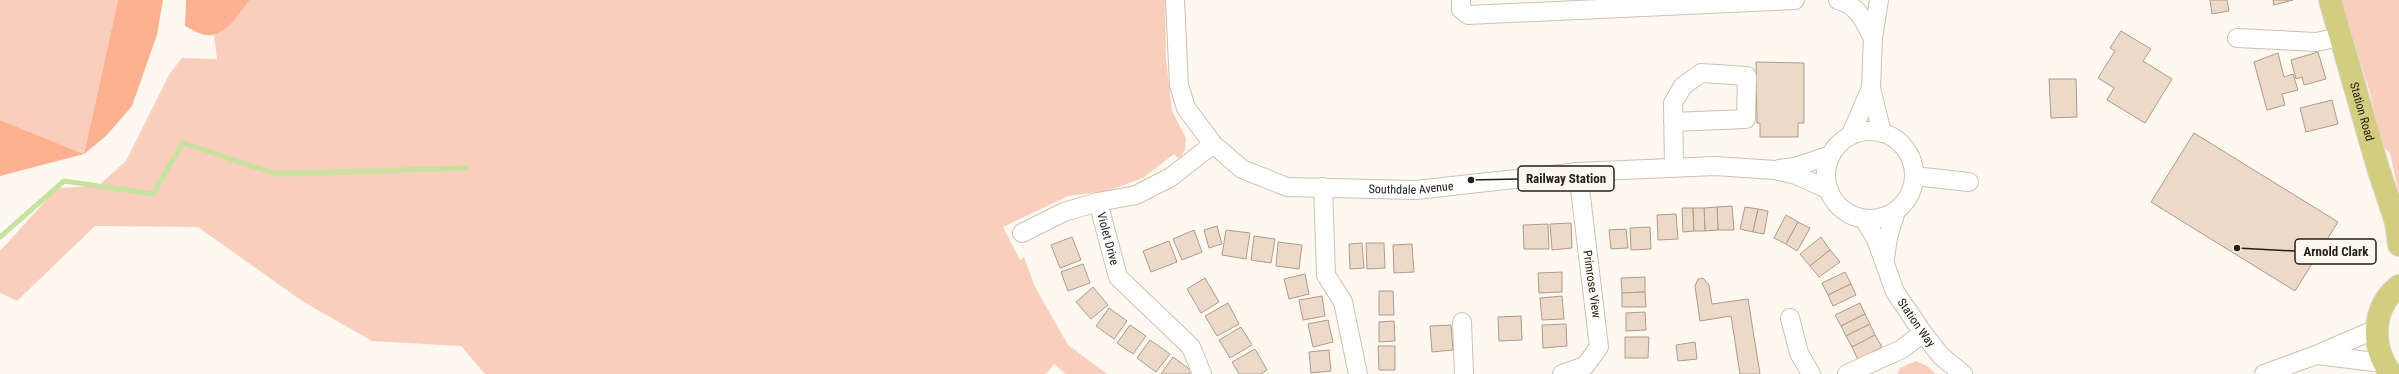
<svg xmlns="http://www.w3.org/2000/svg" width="2399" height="374" font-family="'Roboto Condensed',sans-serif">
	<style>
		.green { fill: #facebc }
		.forest { fill: #fdb191 }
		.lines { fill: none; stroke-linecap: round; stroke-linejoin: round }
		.stream { stroke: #c4e49d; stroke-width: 5 }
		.building { fill: #edd9c7; stroke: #ae9b8a }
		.minor-casing { stroke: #cdc2ac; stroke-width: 20 }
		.major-casing { stroke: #d8d7d6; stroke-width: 24 }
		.minor { stroke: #fff; stroke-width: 18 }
		.major { stroke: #d2ce7e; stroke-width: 22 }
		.labels { text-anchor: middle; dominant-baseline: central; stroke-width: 3; stroke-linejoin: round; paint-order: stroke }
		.street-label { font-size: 12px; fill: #252119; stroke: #fef9f0 }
		.leader { fill: none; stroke: #252119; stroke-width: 1.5 }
		.callout-dot { fill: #252119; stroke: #fef9f0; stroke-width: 1.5 }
		.callout { fill: #fef9f0; stroke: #252119; stroke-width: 1.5 }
		.callout-label { font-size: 13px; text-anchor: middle; font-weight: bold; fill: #252119 }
	</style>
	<rect width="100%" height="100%" fill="#fef9f0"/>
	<!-- green -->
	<g class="green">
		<path d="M0 0H118L84 154 0 120Z"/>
		<path d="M250 0H1165L1166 59 1172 111 1186 138 1185 150 1179 159 1174 154 1143 178 1107 191 1068 196 1003 227 1020 260 1024 257 1035 287 1068 345 1107 374H1066L1054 364 1046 374H485L461 346 372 341 302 301 198 227 95 226 17 301 0 293V251L57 188 98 186 126 161 170 73 182 58 217 59 214 35 224 30Z"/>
		<path d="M2341 0H2399V195L2390 153 2383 147 2370 93Z"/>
		<path d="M1916 361 1929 367 1935 374H1897L1900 368Z"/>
	</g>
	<!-- forest -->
	<g class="forest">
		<path d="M118 0H163L157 35 132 106 106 136 84 154 0 176V120L84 154Z"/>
		<path d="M186 0H250C239 12 225 39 205 35 199 34 191 29 185 26Z"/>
	</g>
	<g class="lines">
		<!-- stream -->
		<path class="stream" d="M0 237 64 181 153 194 183 143 276 174 466 168"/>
	</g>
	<!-- building -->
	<g class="building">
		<path d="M2210 0H2227L2229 11 2212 14Z"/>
		<path d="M2273 0H2293L2274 5Z"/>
		<path d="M2121 31 2151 49 2143 61 2172 79 2145 123 2107 100 2114 88 2098 78 2115 51 2110 48Z"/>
		<path d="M2318 52 2326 79 2304 85 2302 77 2296 79 2291 60Z"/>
		<path d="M2278 53 2284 77 2293 74 2298 90 2282 94 2285 105 2267 110 2254 62Z"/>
		<path d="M1756 62 1804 63V123H1798V137H1760V123H1757Z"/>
		<path d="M2049 79H2076L2077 117 2051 118Z"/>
		<path d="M2332 100 2338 124 2306 132 2300 108Z"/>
		<path d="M2194 133 2338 222 2295 291 2151 202Z"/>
		<path d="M1732 206 1734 230H1718L1717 207Z"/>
		<path d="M1717 207 1718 230 1705 231 1704 208Z"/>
		<path d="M1745 207 1758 209 1753 232 1740 229Z"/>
		<path d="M1682 208H1693L1694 231 1683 232Z"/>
		<path d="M1693 208H1704L1705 231H1694Z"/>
		<path d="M1758 209 1768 211 1764 234 1753 232Z"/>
		<path d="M1676 214 1678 239 1658 240 1657 215Z"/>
		<path d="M1786 215 1798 222 1786 244 1774 238Z"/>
		<path d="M1798 222 1810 228 1797 251 1786 244Z"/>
		<path d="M1571 223 1572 248 1552 250 1550 224Z"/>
		<path d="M1548 224 1549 249H1524L1523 225Z"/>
		<path d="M1217 226 1222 244 1209 248 1204 230Z"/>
		<path d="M1650 227 1651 249 1631 250 1630 228Z"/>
		<path d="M1626 229 1628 248 1611 249 1609 230Z"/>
		<path d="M1194 230 1202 252 1182 260 1173 239Z"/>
		<path d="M1226 230 1250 233 1246 259 1222 255Z"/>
		<path d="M1254 236 1275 239 1271 263 1251 260Z"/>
		<path d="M1072 237 1081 260 1060 268 1051 245Z"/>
		<path d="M1821 237 1830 250 1810 266 1800 254Z"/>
		<path d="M1169 241 1177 262 1151 272 1143 251Z"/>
		<path d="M1278 242 1302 245 1299 269 1276 266Z"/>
		<path d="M1362 243 1364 268 1350 269 1349 244Z"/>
		<path d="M1366 243H1384L1385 268 1367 269Z"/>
		<path d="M1412 244 1414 272 1394 273 1393 245Z"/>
		<path d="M1830 250 1840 262 1819 277 1810 266Z"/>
		<path d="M1083 264 1090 283 1068 291 1061 272Z"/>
		<path d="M1562 272V292L1539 293 1538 273Z"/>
		<path d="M1845 272 1851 284 1828 295 1822 283Z"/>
		<path d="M1305 274 1309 294 1289 299 1284 279Z"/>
		<path d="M1645 277V292L1622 293 1621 278Z"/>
		<path d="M1205 278 1219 302 1201 313 1187 289Z"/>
		<path d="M1703 278 1709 285 1712 304 1748 299 1760 374H1740L1731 316 1700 321 1695 286 1698 279Z"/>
		<path d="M1851 284 1856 295 1833 306 1828 295Z"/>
		<path d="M1093 287 1108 305 1091 319 1076 302Z"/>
		<path d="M1379 291H1393L1394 315H1379Z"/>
		<path d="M1645 292 1646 307H1622V293Z"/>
		<path d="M1322 296 1325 316 1303 320 1299 300Z"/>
		<path d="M1562 296 1564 319 1542 320 1540 298Z"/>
		<path d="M1228 303 1239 324 1217 336 1205 316Z"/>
		<path d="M1860 303 1865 314 1841 326 1835 315Z"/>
		<path d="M1109 308 1127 321 1114 339 1096 326Z"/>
		<path d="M1645 312 1646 330 1626 331V313Z"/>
		<path d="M1865 314 1870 324 1846 336 1841 326Z"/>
		<path d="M1521 316 1522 340 1499 341 1498 317Z"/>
		<path d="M1328 320 1333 342 1313 347 1308 324Z"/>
		<path d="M1394 321 1395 341 1379 342V322Z"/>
		<path d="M1566 324 1567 346 1543 348 1542 325Z"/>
		<path d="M1870 324 1875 335 1852 347 1846 336Z"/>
		<path d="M1130 325 1146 336 1133 354 1117 343Z"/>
		<path d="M1451 325 1453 350 1432 352 1430 326Z"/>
		<path d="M1241 327 1252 345 1230 358 1219 340Z"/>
		<path d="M1875 335 1882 347 1858 360 1852 347Z"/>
		<path d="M1625 337H1649L1648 358H1625Z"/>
		<path d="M1150 340 1170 354 1156 372 1137 358Z"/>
		<path d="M1695 342 1697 359 1678 361 1676 345Z"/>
		<path d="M1378 346H1395V370H1379Z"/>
		<path d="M1255 349 1267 370 1261 374H1239L1232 362Z"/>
		<path d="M1329 350 1331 371 1311 373 1309 352Z"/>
		<path d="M1173 357 1192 371 1189 374H1161Z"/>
	</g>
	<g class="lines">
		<!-- minor casing -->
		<g class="minor-casing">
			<g id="minor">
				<path id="s1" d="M1175 0 1179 85 1186 108 1213 144 1242 169 1287 187 1416 190 1578 172 1715 166 1775 170 1796 175 1829 190"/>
				<path d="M1461 0V9L1468 15 1795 0"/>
				<path d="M1838 0C1859 6 1863 20 1873 38"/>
				<path d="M1879 0 1873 38 1871 88 1882 133"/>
				<path d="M2237 38 2316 42 2340 37"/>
				<path d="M1673 122 1746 119 1747 76 1701 73 1683 86 1673 103 1674 167"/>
				<circle cx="1870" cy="175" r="44"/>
				<path d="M1850 136 1871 88"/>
				<path d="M1779 169 1795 167 1831 155"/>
				<path d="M1914 176 1969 182"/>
				<path d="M1323 187 1326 275 1343 302 1358 374"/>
				<path id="s2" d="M1098 202 1118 277 1191 347 1202 374"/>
				<path id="s3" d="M1864 219 1876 239 1895 292 1923 333 1941 356 1963 374"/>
				<path d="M1022 233 1064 212 1098 202 1136 195 1171 177 1213 144"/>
				<path d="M1885 259 1888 237 1896 211"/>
				<path d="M1790 318 1799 353 1811 374"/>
				<path d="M1462 322 1464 374"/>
				<path d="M2317 355 2383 363"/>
				<path d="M1562 374 1585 366 1599 347 1578 172"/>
				<path d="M1847 374 1902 349 1923 333"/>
				<path d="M2264 374 2316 355 2376 329"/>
			</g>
		</g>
		<!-- major casing -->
		<g class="major-casing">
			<g id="major">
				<path id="s4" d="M2330 0 2378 168 2396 222 2399 245"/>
				<path d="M2391 374C2371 347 2371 308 2399 286"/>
			</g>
		</g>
		<!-- minor -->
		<use href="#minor" class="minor"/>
		<!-- major -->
		<use href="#major" class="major"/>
	</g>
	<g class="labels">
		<!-- street labels -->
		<g class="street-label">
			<text stroke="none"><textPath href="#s4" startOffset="116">Station Road</textPath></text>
			<text stroke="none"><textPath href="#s1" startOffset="365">Southdale Avenue</textPath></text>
			<text stroke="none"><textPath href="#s2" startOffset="38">Violet Drive</textPath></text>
			<text transform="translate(1592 284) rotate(82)">Primrose View</text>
			<text stroke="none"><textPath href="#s3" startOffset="117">Station Way</textPath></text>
		</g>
	</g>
	<!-- callouts -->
	<path class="leader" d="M1471 180L1518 179M2237 248L2295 251"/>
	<g class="callout-dot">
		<circle cx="1471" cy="180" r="4"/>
		<circle cx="2237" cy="248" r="4"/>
	</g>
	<g class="callout">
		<rect x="1518" y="166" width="96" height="25" rx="4"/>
		<rect x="2295" y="239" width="81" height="25" rx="4"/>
	</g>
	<g class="callout-label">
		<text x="1566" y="183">Railway Station</text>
		<text x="2336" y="256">Arnold Clark</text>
	</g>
</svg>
